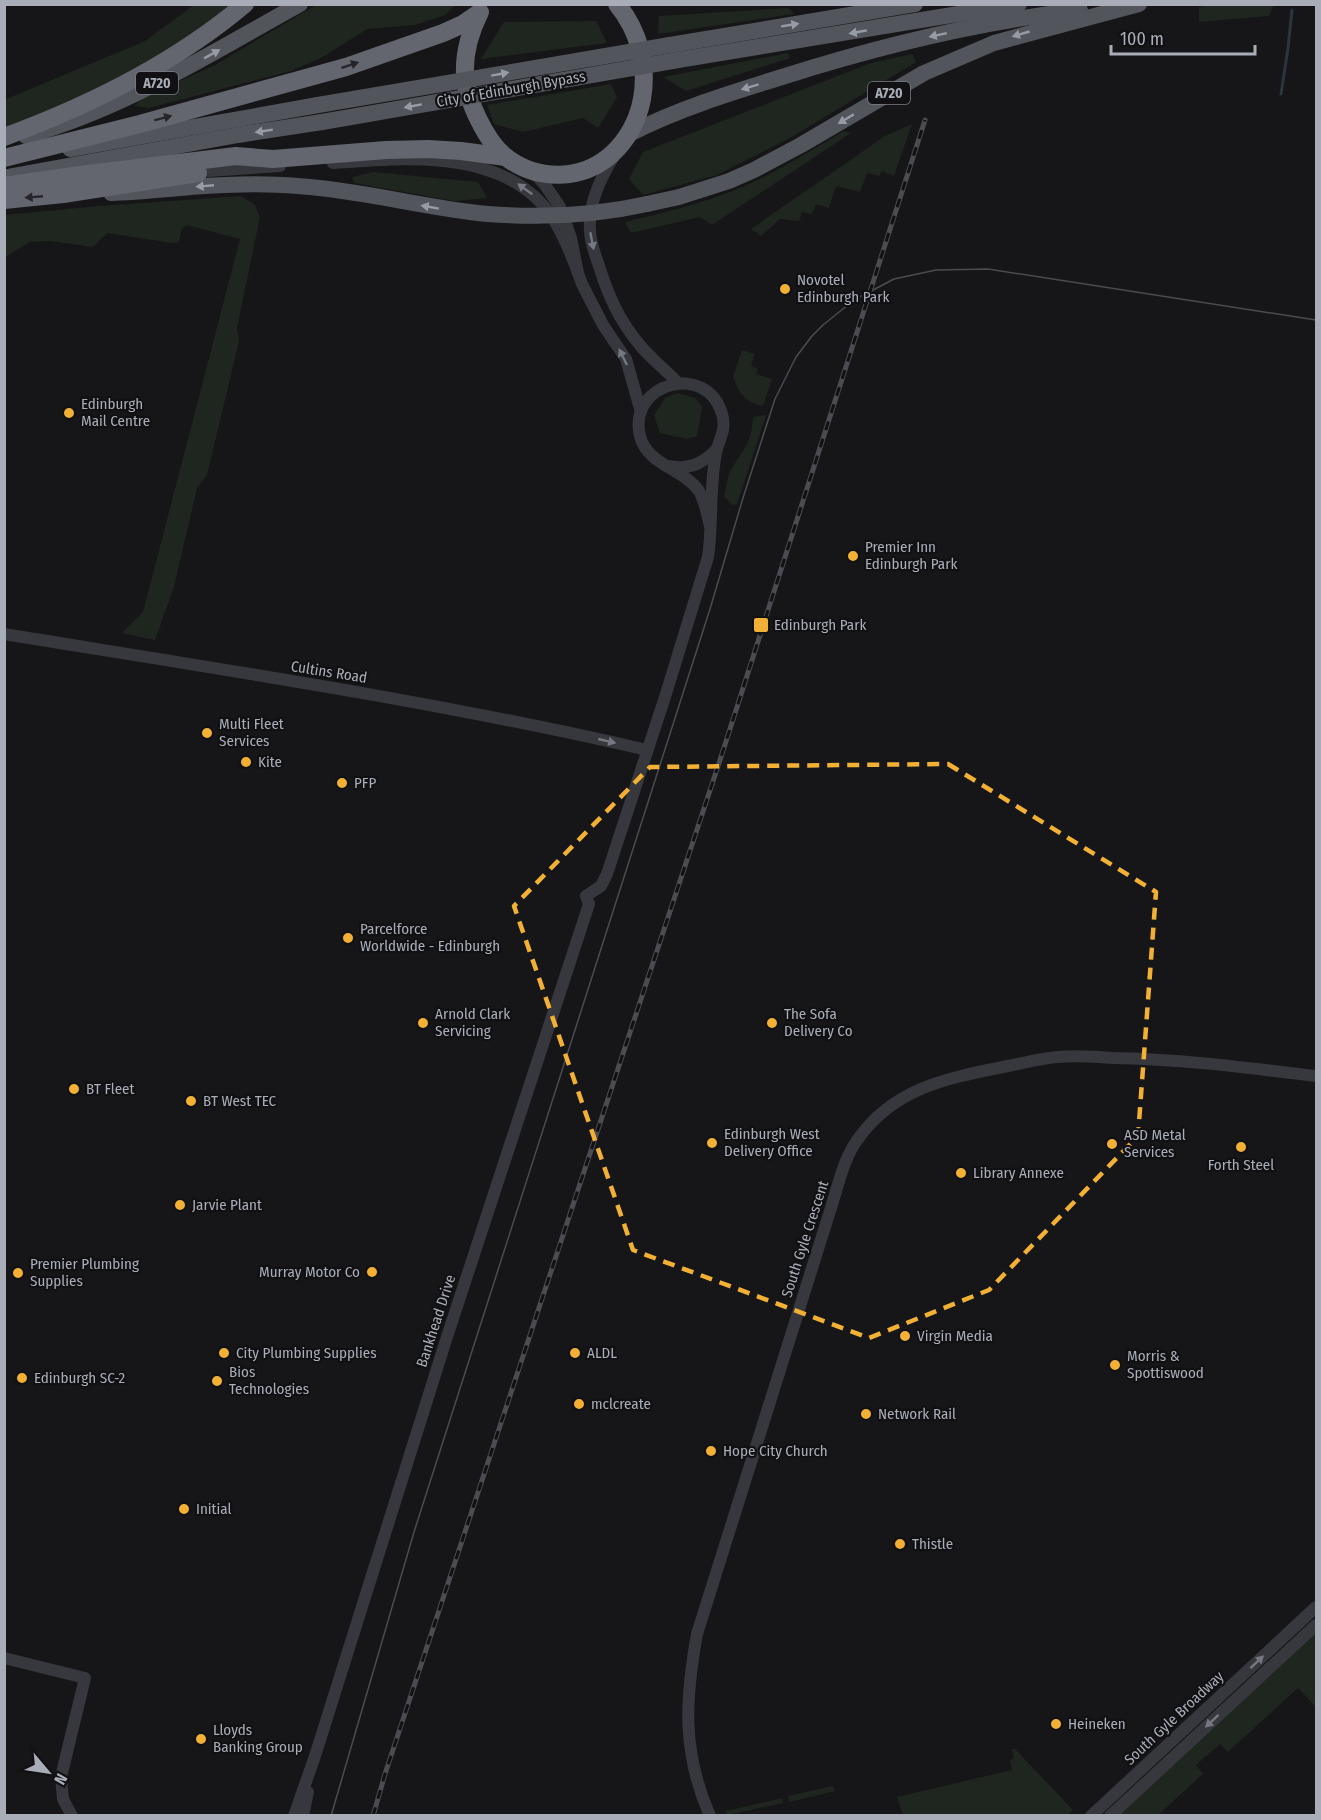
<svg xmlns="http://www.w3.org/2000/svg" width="1321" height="1820" font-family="'Fira Sans Condensed',sans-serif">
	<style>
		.green { fill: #1e261f }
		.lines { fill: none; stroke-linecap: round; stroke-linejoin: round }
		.stream { stroke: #2c353c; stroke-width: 3 }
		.minor { stroke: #37383d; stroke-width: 12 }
		.major { stroke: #53555c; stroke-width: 16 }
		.highway { stroke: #63666e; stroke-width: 18 }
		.tram { stroke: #4a4c52; stroke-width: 1.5 }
		.rail-casing { stroke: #4a4c52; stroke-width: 5 }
		.rail { stroke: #111113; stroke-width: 3; stroke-dasharray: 9; stroke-linecap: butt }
		.major-bridge { stroke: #53555c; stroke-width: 16 }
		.oneway { fill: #979ba6 }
		.oneway2 { fill: #26262a }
		.oneway3 { fill: #757881 }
		.marked { fill: none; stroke: #f2b134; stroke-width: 4.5; stroke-dasharray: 12 8; stroke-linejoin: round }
		.poi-dot { fill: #f2b134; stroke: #111113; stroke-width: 2 }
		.labels { text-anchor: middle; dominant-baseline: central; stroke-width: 4.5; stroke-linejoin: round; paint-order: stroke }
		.shield { fill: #111113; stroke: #7b7e86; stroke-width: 1.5 }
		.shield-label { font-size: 14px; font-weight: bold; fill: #a8adb8 }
		.street-label { font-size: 15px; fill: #a8adb8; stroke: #111113 }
		.poi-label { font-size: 15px; fill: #a8adb8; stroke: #111113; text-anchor: start }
	</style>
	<rect width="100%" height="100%" fill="#161618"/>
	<!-- green -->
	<g class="green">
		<path d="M1217 4H1270L1273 7 1269 16 1199 22V7Z"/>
		<path d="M194 5H245L211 31 5 137 4 100 145 41Z"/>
		<path d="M316 5H456L445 15 415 25 367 29 323 57 291 71 149 108 134 106 144 97 215 65Z"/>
		<path d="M788 8 794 14 658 34 659 16Z"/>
		<path d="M596 21 607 43 481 59 504 22Z"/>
		<path d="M788 53 790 58 686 91 663 77Z"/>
		<path d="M912 54 916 62 790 138 717 175 643 195 629 179 643 152 871 63Z"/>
		<path d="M611 84 617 97 598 128 583 118 523 132 494 124 487 105Z"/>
		<path d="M912 124 894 176 882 171 879 176 867 173 860 192 836 186 829 208 816 204 812 214 802 212 799 221 780 219 761 236 751 229 885 136Z"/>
		<path d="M844 131 851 133 712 225 700 217 631 233 625 222C662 213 700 204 735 190 772 175 810 151 844 131Z"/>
		<path d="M374 172 478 182 487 198 454 201 354 183 352 177Z"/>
		<path d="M241 196 254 204 260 217 237 328 239 341 207 475 197 488 174 587 155 640 122 633 143 612 240 239 187 225 182 229 179 242 172 243 107 233 93 247 50 241 30 242 5 257V215L99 206Z"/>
		<path d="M742 350 755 354 751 366 758 369 756 374 772 379 763 406C743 401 740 394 733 377Z"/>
		<path d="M678 393 695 398 702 407 697 436 687 439 660 433 654 415 665 398Z"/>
		<path d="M766 415 737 504 732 505 724 496C726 489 727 479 730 472 743 448 751 447 753 417Z"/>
		<path d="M1316 1632V1707L1298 1688 1228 1752 1220 1744 1196 1765 1203 1774 1158 1815 1118 1816Z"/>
		<path d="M1012 1749H1015L1073 1810 1067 1815H903L897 1797 1012 1770 1010 1760 1014 1758Z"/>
		<path d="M833 1786 835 1791 789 1802 788 1796Z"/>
		<path d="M782 1798 783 1803 727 1815 726 1811Z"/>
	</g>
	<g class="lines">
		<!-- stream -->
		<path class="stream" d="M1281 94 1288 48 1292 10"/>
		<!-- minor -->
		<g class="minor">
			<path d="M614 156C601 177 588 204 590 230 590 242 595 254 599 266 608 295 619 320 639 344 650 358 666 370 678 383"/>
			<path d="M333 163C400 158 492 149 542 204 558 221 570 251 578 273"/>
			<path d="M208 171 280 166"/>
			<path d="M532 171 545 185 560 207 571 238 578 273 582 284 603 325 626 359 641 412"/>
			<path d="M668 466C689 470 702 464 716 450"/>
			<path d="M4 634C219 669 435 701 647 750"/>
			<path d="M4 1658 85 1678 61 1777 63 1799 72 1816"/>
			<path d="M294 1816 315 1756 446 1340 589 904 586 896 601 886 607 874 665 697 708 557C713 523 709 488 716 453 719 438 727 430 722 414 707 361 627 383 640 436 647 465 684 469 699 491 705 502 707 514 710 526"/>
			<path d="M303 1816 308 1792"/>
			<path d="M710 1816C682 1752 685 1700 697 1634L830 1211C838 1187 843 1159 858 1139 896 1085 954 1077 1013 1065 1028 1062 1043 1058 1058 1057 1076 1055 1095 1057 1113 1058 1181 1059 1249 1068 1316 1076"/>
			<path d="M1091 1816 1316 1607"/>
			<path d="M1110 1816 1316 1625"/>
		</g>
		<!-- major -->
		<g class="major">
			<path d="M670 45 915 4"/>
			<path d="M678 60 1019 4"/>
			<path d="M629 134C678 109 730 93 782 77 879 46 979 22 1080 10"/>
			<path d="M26 136C124 109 211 53 300 4"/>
			<path d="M70 149 318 105"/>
			<path d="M7 177 238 135 322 122"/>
			<path d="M111 193C149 192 187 186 225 185 249 184 274 184 298 186 362 190 424 208 488 214"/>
			<path d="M647 204 679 197 729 181 754 170 801 145 924 73 994 43 1139 4"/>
		</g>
		<!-- highway -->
		<g class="highway">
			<path d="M480 12C470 32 464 52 465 74 466 99 486 142 507 158 538 181 582 181 612 154 628 139 638 120 642 99 648 65 639 31 617 4"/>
			<path d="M4 137C91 105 174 64 245 4"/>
			<path d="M4 158 140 124 346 67 443 33 463 24 479 13"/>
			<path d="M4 186 80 175 236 156 273 159 386 150 428 149 461 151 506 157"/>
			<path d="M4 200 63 194 198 173"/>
		</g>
		<!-- tram -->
		<path class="tram" d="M331 1816 414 1532 710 609 743 498 775 399 796 357 812 336 823 325 854 300 894 279 936 270 988 269 1316 320"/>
		<!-- rail casing -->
		<g class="rail-casing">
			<path id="rail" d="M373 1816 385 1774 721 757 925 120"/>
		</g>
		<!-- rail -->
		<use href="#rail" class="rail"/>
		<!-- major-bridge -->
		<g class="major-bridge">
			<path d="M318 105 670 45"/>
			<path d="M322 122 678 60"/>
			<path d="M488 214C542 218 594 216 647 204"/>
		</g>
	</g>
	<!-- one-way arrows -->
	<defs><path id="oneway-solid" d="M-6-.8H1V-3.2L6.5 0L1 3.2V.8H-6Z" transform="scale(1.5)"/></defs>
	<g class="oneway">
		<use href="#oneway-solid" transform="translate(790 25) rotate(-9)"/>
		<use href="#oneway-solid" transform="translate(858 32) rotate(170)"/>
		<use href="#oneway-solid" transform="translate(1021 34) rotate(164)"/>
		<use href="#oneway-solid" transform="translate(938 35) rotate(168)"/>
		<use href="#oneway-solid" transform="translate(212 54) rotate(-29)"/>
		<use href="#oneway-solid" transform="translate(500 74) rotate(-10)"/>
		<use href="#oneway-solid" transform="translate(750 87) rotate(163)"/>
		<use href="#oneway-solid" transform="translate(413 106) rotate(170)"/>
		<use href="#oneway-solid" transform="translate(846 119) rotate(149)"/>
		<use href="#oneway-solid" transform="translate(264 131) rotate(171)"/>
		<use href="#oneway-solid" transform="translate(205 186) rotate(175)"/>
		<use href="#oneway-solid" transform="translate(430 207) rotate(-170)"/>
	</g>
	<g class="oneway2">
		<use href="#oneway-solid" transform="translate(350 65) rotate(-18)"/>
		<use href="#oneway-solid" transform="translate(163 118) rotate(-15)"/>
		<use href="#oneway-solid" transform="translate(34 197) rotate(175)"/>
	</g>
	<g class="oneway3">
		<use href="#oneway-solid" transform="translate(525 189) rotate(-144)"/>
		<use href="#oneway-solid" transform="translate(592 241) rotate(79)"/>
		<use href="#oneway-solid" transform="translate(623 357) rotate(-116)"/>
		<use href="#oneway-solid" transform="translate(607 741) rotate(13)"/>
		<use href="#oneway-solid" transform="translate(1257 1662) rotate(-43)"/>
		<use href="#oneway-solid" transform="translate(1212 1721) rotate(137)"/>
	</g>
	<!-- marked area -->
	<path class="marked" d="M948 764 1156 892 1138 1136 989 1290 869 1338 633 1250 514 906 650 767Z"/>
	<!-- markers -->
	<g class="poi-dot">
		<circle cx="785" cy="289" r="6"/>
		<circle cx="69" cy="413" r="6"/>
		<circle cx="853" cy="556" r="6"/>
		<rect x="753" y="617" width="16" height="16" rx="3"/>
		<circle cx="207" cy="733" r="6"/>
		<circle cx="246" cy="762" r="6"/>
		<circle cx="342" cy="783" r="6"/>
		<circle cx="348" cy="938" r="6"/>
		<circle cx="423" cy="1023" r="6"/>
		<circle cx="772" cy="1023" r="6"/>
		<circle cx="74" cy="1089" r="6"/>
		<circle cx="191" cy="1101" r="6"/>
		<circle cx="712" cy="1143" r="6"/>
		<circle cx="1112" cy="1144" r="6"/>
		<circle cx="1241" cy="1147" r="6"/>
		<circle cx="961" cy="1173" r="6"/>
		<circle cx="180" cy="1205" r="6"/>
		<circle cx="372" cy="1272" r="6"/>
		<circle cx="18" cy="1273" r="6"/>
		<circle cx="905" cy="1336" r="6"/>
		<circle cx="224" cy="1353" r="6"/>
		<circle cx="575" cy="1353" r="6"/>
		<circle cx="1115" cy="1365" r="6"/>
		<circle cx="22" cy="1378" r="6"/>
		<circle cx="217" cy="1381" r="6"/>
		<circle cx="579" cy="1404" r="6"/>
		<circle cx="866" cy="1414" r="6"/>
		<circle cx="711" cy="1451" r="6"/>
		<circle cx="184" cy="1509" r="6"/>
		<circle cx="900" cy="1544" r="6"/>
		<circle cx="1056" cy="1724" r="6"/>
		<circle cx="201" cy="1739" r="6"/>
	</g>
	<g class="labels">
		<!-- shield labels -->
		<g class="shield">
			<rect x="136" y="72" width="42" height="22" rx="4.5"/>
			<rect x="868" y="82" width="42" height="22" rx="4.5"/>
		</g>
		<g class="shield-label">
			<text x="157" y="83">A720</text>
			<text x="889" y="93">A720</text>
		</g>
		<!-- street labels -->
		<g class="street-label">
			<text transform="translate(511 89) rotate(-10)">City of Edinburgh Bypass</text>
			<text transform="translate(329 672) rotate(9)">Cultins Road</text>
			<text transform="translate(805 1239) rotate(-72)">South Gyle Crescent</text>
			<text transform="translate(436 1321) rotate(-72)">Bankhead Drive</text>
			<text transform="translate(1174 1718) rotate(-43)">South Gyle Broadway</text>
		</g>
		<!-- poi labels -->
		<g class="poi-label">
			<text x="797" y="280">Novotel<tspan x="797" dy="17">Edinburgh Park</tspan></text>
			<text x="81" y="404">Edinburgh<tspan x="81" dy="17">Mail Centre</tspan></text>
			<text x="865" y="547">Premier Inn<tspan x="865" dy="17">Edinburgh Park</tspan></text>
			<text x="774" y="625">Edinburgh Park</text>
			<text x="219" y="724">Multi Fleet<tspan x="219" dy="17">Services</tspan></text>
			<text x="258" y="762">Kite</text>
			<text x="354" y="783">PFP</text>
			<text x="360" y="929">Parcelforce<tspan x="360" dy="17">Worldwide - Edinburgh</tspan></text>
			<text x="435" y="1014">Arnold Clark<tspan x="435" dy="17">Servicing</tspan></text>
			<text x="784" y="1014">The Sofa<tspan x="784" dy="17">Delivery Co</tspan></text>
			<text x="86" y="1089">BT Fleet</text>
			<text x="203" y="1101">BT West TEC</text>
			<text x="724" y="1134">Edinburgh West<tspan x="724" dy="17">Delivery Office</tspan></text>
			<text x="1124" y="1135">ASD Metal<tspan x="1124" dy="17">Services</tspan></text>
			<text x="1241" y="1165" text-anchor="middle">Forth Steel</text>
			<text x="973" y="1173">Library Annexe</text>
			<text x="192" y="1205">Jarvie Plant</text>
			<text x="30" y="1264">Premier Plumbing<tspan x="30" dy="17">Supplies</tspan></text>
			<text x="360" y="1272" text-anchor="end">Murray Motor Co</text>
			<text x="917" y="1336">Virgin Media</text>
			<text x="236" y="1353">City Plumbing Supplies</text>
			<text x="587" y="1353">ALDL</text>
			<text x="1127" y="1356">Morris &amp;<tspan x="1127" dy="17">Spottiswood</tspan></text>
			<text x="229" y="1372">Bios<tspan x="229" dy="17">Technologies</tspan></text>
			<text x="34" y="1378">Edinburgh SC-2</text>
			<text x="591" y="1404">mclcreate</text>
			<text x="878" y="1414">Network Rail</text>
			<text x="723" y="1451">Hope City Church</text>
			<text x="196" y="1509">Initial</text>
			<text x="912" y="1544">Thistle</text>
			<text x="1068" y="1724">Heineken</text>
			<text x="213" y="1730">Lloyds<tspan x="213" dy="17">Banking Group</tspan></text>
		</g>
	</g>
	<!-- border -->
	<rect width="1321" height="1820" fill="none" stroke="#a8adb8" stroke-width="12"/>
	<!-- north arrow -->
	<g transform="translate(48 1772) rotate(119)" stroke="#111113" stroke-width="4.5" paint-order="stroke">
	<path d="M0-4.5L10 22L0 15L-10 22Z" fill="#a8adb8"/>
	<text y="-9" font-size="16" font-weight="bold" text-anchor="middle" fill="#a8adb8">N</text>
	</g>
	<!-- scale -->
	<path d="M1111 45v9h144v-9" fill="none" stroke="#a8adb8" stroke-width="3"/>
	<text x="1120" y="45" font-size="18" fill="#a8adb8" stroke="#111113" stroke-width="4.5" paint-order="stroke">100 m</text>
</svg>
